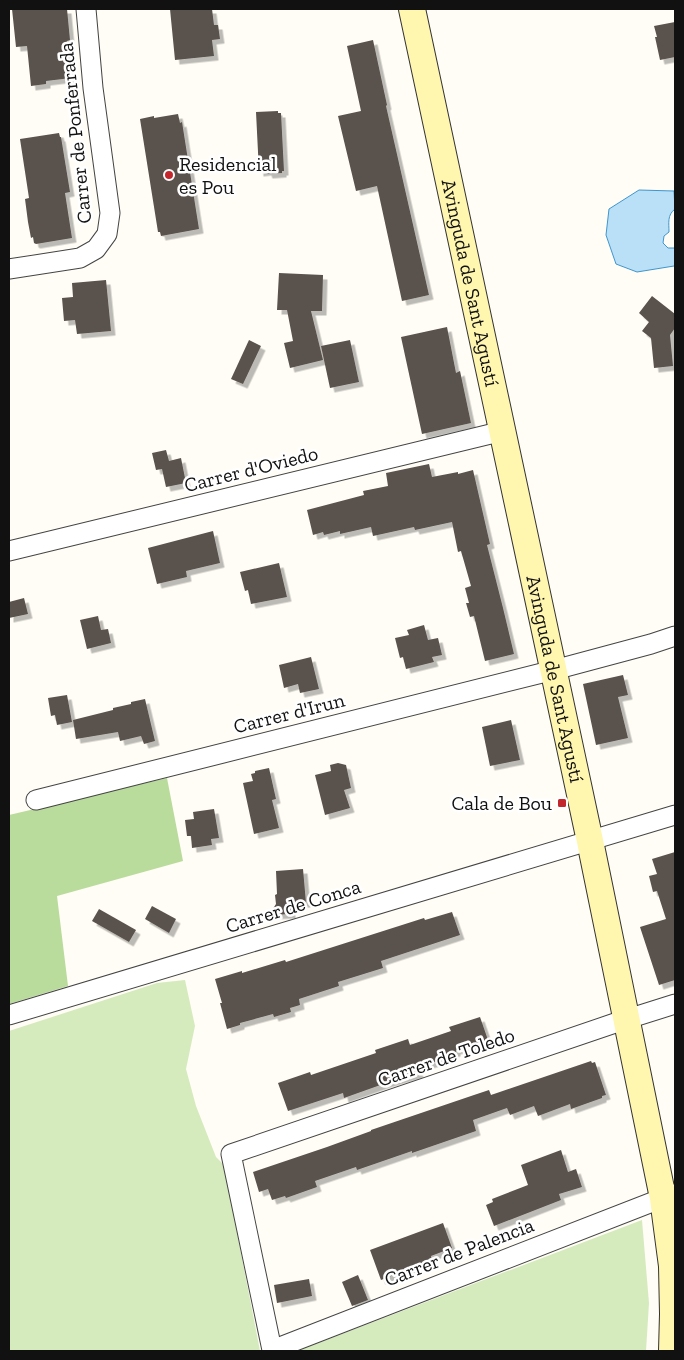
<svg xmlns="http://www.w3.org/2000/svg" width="684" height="1360" font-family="'Zilla Slab',serif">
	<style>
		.green { fill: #d5ebbd }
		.forest { fill: #b9dc9c }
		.water { fill: #b9e0f7; stroke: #3f96cf }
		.building { fill: #5a524d; filter: url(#shadow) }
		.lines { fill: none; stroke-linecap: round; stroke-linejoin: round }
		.street-casing { stroke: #444; stroke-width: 21 }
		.secondary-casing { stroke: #333; stroke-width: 28 }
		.street { stroke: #fff; stroke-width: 19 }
		.secondary { stroke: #fff6b0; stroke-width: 26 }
		.poi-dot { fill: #c4262e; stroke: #fff; stroke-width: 2 }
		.labels { text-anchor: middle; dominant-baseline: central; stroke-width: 5; stroke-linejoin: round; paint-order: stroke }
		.street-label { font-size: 20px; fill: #111; stroke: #fff }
		.poi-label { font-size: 20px; fill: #111; stroke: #fff; text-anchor: start }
	</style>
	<defs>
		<filter id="shadow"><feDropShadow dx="4.5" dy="4.5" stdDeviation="0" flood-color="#0004"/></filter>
	</defs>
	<rect width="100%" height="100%" fill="#fffdf5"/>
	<!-- green -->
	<g class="green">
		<path d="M185 980 195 1026 186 1069 196 1106 216 1157 224 1165 260 1351H9V1031L157 983Z"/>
		<path d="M642 1220 649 1303 646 1351H297Z"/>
	</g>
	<!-- forest -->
	<path class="forest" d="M167 778 183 861 57 896 68 986 9 1004V815Z"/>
	<!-- water -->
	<path class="water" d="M639 190 674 191 675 209C667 215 669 223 669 232L664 236 663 243 668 248H675V265L674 266 637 272 616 264 606 235 609 209Z"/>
	<!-- building -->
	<g class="building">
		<path d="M12 9H67L70 40 67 41 71 78 46 81V84L31 86 27 46 16 47Z"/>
		<path d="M170 9H212L214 25H218L220 39 212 40 214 56 175 60Z"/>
		<path d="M675 22V57L660 60 655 37H657L654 26Z"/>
		<path d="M373 40 387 105 386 106 429 295 402 301 377 186 356 191 338 116 361 111 347 46Z"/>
		<path d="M278 111V113H281L284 171H282V173L268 174 267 171 259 172 256 112Z"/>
		<path d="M178 114 180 123 182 122 199 229 161 236 160 232H158L140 119 154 116V118Z"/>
		<path d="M59 133 60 137H61L70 192 65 193 72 238 36 244 34 243 33 237 31 238 28 222 25 199 29 198 20 139Z"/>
		<path d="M279 273 323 275 322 311H311L323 360 290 368 284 343 293 341 287 310H277Z"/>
		<path d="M106 280 111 331 77 334 75 320 64 321 62 298 73 297 72 283Z"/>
		<path d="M652 296 675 314V328L670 335 673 366 654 368 651 338 642 331 649 322 639 313Z"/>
		<path d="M447 327 456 373 460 371 471 423 422 434 401 337Z"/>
		<path d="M249 340 261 346 243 384 231 379Z"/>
		<path d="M350 340 359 382 330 388 321 346Z"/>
		<path d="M166 450 169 461 181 458 186 483 166 487 162 469 156 470 152 453Z"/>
		<path d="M429 464 432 477 458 472V474L473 470 490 544 487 545 503 608 514 654 485 661 474 616 470 617 466 603H469L465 588 471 586 461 551 458 552 452 522 415 530 414 527 373 536 371 527 340 534V531L324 535 323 532 313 535 307 510 364 495 363 491 388 486 386 473Z"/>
		<path d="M213 531 220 563 186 571 187 577 157 584 148 548Z"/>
		<path d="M279 563 287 597 251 604 248 590 245 591 240 572Z"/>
		<path d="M24 598 28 614 9 618V602Z"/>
		<path d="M98 616 101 630 108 629 111 643 87 649 80 620Z"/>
		<path d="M424 625 428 640 438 638 442 655 432 657 434 662 406 669 403 657 400 658 395 638 409 635 407 630Z"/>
		<path d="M311 657 319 689 300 693 298 684 284 688 279 665Z"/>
		<path d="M623 675 628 695 618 697 628 738 596 745 583 684Z"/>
		<path d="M67 695 72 722 57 725 55 715 51 716 48 698Z"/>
		<path d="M145 699 155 741 144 744 141 736 120 741 118 732 76 739 73 720 113 710V708L131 704V702Z"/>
		<path d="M511 720 520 760 490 766 482 727Z"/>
		<path d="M338 763 346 765 351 788 344 790 350 808 325 815 315 775 331 771 330 765Z"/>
		<path d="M269 768 276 799 272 800 279 828 254 834 243 783 253 781 251 774 255 773V771Z"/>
		<path d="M214 809 219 838 211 839 212 845 192 848 191 836H187L185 820 194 819 193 812Z"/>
		<path d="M675 852V980L659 985 640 927 666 919 657 891 653 892 649 876 657 874 652 859Z"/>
		<path d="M303 869 306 903 291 904V914L269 915 276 904 275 895 277 894 276 871Z"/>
		<path d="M152 906 176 919 169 933 145 919Z"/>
		<path d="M99 909 136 930 129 942 92 921Z"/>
		<path d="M452 912 460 935 381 961 383 968 338 982 339 986 299 999 300 1005 290 1008 291 1012 274 1017 273 1014 240 1023V1025L227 1029 220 1003H222L215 979 242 971V973L285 960 286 962 424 918 425 920Z"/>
		<path d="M480 1017 488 1040 456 1050V1052L443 1056 444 1059 417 1068 419 1073 386 1083 344 1098 343 1093 288 1111 278 1083 310 1072 311 1075 376 1053 375 1050 408 1039 410 1045 451 1031 449 1027Z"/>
		<path d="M591 1061 592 1063 595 1062 606 1095 602 1096V1098L571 1109 570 1104 538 1116 534 1106 510 1115 507 1108 473 1120 476 1131 412 1153V1151L357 1170 356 1167 315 1181 317 1187 286 1198 285 1196 272 1200 268 1189 259 1192 253 1172 327 1147 371 1131V1130L474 1095 489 1090 491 1095Z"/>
		<path d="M561 1150 568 1172 576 1169 582 1187 559 1194 561 1200 494 1226 486 1205 493 1202 492 1199 528 1185 521 1165Z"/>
		<path d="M443 1223 452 1248 431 1256 432 1260 381 1280 370 1250Z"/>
		<path d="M358 1275 368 1300 352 1306 342 1282Z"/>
		<path d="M309 1279 312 1296 277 1303 274 1285Z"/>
	</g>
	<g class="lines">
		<!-- street casing -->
		<g class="street-casing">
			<g id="street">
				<path d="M9 269 80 258 96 249 107 234 110 213 93 88 86 9"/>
				<path d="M9 551 503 431"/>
				<path d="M36 800 554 670 651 644 675 636"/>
				<path d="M9 1015 675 815"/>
				<path d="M673 1194 272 1350 231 1154 618 1022 675 1004"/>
			</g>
		</g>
		<!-- secondary casing -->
		<g class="secondary-casing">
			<g id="secondary">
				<path id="s1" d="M412 9 590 841 663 1198 672 1266 673 1314 672 1351"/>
			</g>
		</g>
		<!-- street -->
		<use href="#street" class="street"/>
		<!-- secondary -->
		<use href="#secondary" class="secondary"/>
	</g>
	<!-- markers -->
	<g class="poi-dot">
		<circle cx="169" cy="175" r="5"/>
		<rect x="557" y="798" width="10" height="10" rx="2.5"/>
	</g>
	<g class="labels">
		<!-- street labels -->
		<g class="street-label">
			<text transform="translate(75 133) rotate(-96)">Carrer de Ponferrada</text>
			<text stroke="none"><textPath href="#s1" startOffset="280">Avinguda de Sant Agustí</textPath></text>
			<text transform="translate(251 469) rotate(-14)">Carrer d'Oviedo</text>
			<text stroke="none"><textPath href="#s1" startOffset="685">Avinguda de Sant Agustí</textPath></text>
			<text transform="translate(289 713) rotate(-14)">Carrer d'Irun</text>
			<text transform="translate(293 906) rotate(-17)">Carrer de Conca</text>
			<text transform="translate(446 1057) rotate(-19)">Carrer de Toledo</text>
			<text transform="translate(459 1252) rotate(-21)">Carrer de Palencia</text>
		</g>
		<!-- poi labels -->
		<g class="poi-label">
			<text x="179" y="164">Residencial<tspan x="179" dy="23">es Pou</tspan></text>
			<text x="552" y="803" text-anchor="end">Cala de Bou</text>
		</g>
	</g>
	<!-- border -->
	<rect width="684" height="1360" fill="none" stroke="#111111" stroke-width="20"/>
</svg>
